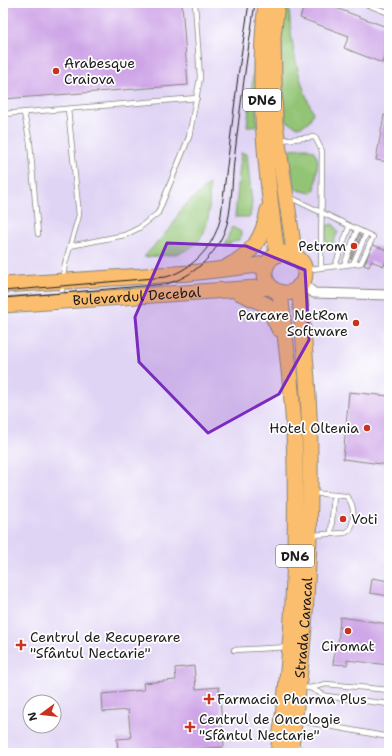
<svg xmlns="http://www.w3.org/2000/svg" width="392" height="756" font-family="'Shantell Sans',sans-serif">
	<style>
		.built { fill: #e0d4f4; fill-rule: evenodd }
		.green { fill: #93c474; stroke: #587048 }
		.building { fill: #cea4e7 }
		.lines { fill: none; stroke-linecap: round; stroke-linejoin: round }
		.service-casing { stroke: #88867d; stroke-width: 6 }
		.minor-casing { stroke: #88867d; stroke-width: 11 }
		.primary-casing { stroke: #88867d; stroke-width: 17 }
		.service { stroke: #fff; stroke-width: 4.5 }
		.minor { stroke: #fff; stroke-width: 9 }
		.primary { stroke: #fbbd6e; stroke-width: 15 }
		.tram { stroke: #1c1c1c; stroke-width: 1 }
		.marked { fill: #7b2cbf; fill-opacity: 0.2; stroke: #7b2cbf; stroke-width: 3; stroke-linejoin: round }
		.poi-dot { fill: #c8321e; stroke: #fff; stroke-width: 1.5 }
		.labels { text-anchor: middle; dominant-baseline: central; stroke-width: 3.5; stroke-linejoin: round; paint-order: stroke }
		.shield { fill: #fff; stroke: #606060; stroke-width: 1 }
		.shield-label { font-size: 13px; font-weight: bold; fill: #1c1c1c }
		.poi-label { font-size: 14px; fill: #1c1c1c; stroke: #fff; text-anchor: start }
		.street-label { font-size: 14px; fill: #1c1c1c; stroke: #fff }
	</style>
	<rect width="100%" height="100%" fill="#fff"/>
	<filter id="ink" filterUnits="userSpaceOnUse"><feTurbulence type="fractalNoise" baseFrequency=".025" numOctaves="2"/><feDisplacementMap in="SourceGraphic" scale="8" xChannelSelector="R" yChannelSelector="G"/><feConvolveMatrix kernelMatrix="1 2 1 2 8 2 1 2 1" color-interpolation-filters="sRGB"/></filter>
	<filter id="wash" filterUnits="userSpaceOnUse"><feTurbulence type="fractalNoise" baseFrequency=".012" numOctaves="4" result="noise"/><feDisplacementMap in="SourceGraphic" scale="16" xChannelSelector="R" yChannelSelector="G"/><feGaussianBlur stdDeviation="0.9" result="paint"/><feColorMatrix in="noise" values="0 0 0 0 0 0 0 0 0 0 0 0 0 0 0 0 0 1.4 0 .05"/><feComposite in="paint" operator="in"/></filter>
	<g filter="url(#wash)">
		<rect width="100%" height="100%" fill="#f4f0de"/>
		<!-- built -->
		<path class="built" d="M3 3H389V753H3ZM30 702H54V726H30Z"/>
		<!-- green -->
		<g class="green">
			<path d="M284 3H289C290 40 297 78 313 112 311 121 307 124 298 127L286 121C281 82 281 42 284 3Z"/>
			<path d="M257 44V126H247Z"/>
			<path d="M307 148 314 151 318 160 315 189 311 193 298 190 294 187 289 149Z"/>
			<path d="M241 153 247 154 252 203 250 217H235Z"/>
			<path d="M209 184C210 214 211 246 175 254 165 256 154 256 144 257L172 226 181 209Z"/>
			<path d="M333 224 338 232 330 249 325 246 326 226Z"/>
			<path d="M232 227 240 231 242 234 240 239 224 246Z"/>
		</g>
		<g id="blocks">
			<!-- building -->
			<g class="building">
				<path d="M3 3H182L188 85 3 99Z"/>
				<path d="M305 3H323L389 28V52L386 51 382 63 344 48 349 36 300 18Z"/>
				<path d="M384 115 389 116V162L376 160Z"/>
				<path d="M359 235 361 236 351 259H350Z"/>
				<path d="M373 245 389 251 384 266 371 261 369 267 364 265Z"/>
				<path d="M349 392 389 396V465L343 459Z"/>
				<path d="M372 578 389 581V596L370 593Z"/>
				<path d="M340 617 389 624V665L347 660V665L333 664 336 644H338Z"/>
				<path d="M194 666 196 689 219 687 224 747 193 749V753H181V750L118 753 117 739 131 738 128 710 103 712 102 694 144 690 143 683 176 680 175 668Z"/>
			</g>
		</g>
	</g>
	<g filter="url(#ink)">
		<use href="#blocks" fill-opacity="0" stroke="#88867d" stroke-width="1"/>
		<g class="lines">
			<!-- service casing -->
			<g class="service-casing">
				<g id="service">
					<path d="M363 3 389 13"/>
					<path d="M24 113 30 143 38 234"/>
					<path d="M3 114 197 98"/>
					<path d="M280 140 315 137 322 151 321 268"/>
					<path d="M289 197 373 237 361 263 304 270"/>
					<path d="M70 246 125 235 139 228 158 213 189 137 200 78 195 3"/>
					<path d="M353 264 366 234"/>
					<path d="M344 265 357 230"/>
					<path d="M335 266 349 227"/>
					<path d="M62 299V281L65 264 79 215 68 109"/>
					<path d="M331 534 334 495"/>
					<path d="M311 535 345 533 350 530C355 519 355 504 346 496L312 493"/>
					<path d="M234 650 289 647"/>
					<path d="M300 687 310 688 326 684 389 690"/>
					<path d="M310 688 326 696 389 704"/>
					<path d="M296 720 389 737"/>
					<path d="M295 743 303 753"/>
				</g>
			</g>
			<!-- minor casing -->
			<g class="minor-casing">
				<path id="minor" d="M302 283 314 293 389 295"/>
			</g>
			<!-- primary casing -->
			<g class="primary-casing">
				<g id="primary">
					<path d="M266 3C256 87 266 172 277 255"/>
					<path d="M277 3 273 37 275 123 295 257"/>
					<circle cx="285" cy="273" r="20"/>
					<path d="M227 267C253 253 263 239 268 210"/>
					<path d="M3 285 190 273 267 264"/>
					<path d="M238 292 267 305 279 329"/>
					<path id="s1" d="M3 305 271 287"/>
					<path d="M278 753C294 646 298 538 294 431 292 384 285 338 280 292"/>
					<path id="s2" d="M290 753C304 655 311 556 310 456 310 400 304 343 299 286"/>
				</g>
			</g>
			<!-- service -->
			<use href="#service" class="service"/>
			<!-- minor -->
			<use href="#minor" class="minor"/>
			<!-- primary -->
			<use href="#primary" class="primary"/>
			<!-- tram -->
			<g class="tram">
				<path d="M3 291 166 277C194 269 216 244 221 215L238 76 249 3"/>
				<path d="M3 298 166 284C193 277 215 256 225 230 232 213 232 180 234 161 240 108 247 55 255 3"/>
			</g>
		</g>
	</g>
	<!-- marked area -->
	<path class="marked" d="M167 243 246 246 305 270 309 340 279 394 208 433 139 362 135 317Z"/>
	<!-- markers -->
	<g class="poi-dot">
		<circle cx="56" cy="71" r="4"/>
		<circle cx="354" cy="246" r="4"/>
		<circle cx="356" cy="323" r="4"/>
		<circle cx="367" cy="428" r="4"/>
		<circle cx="343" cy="519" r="4"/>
		<circle cx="348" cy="631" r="4"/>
		<path d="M19 639h4v4h4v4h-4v4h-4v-4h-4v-4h4z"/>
		<path d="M207 693h4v4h4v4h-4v4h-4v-4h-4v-4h4z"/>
		<path d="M188 721h4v4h4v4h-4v4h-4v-4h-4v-4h4z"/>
	</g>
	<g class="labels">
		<!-- shield labels -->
		<g class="shield">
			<rect x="243" y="89" width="38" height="22" rx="3"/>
			<rect x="276" y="545" width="38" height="22" rx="3"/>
		</g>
		<g class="shield-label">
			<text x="262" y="100">DN6</text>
			<text x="295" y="556">DN6</text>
		</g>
		<!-- poi labels -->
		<g class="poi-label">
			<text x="64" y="63">Arabesque<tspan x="64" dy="16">Craiova</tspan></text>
			<text x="346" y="246" text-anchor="end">Petrom</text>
			<text x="348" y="315" text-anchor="end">Parcare NetRom<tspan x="348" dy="16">Software</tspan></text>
			<text x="359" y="428" text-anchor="end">Hotel Oltenia</text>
			<text x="351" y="519">Voti</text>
			<text x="30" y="637">Centrul de Recuperare<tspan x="30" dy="16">"Sfântul Nectarie"</tspan></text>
			<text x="348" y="646" text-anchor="middle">Ciromat</text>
			<text x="217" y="699">Farmacia Pharma Plus</text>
			<text x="199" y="719">Centrul de Oncologie<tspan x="199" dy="16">"Sfântul Nectarie"</tspan></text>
		</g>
		<!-- street labels -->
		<g class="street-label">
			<text stroke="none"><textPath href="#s1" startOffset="134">Bulevardul Decebal</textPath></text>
			<text stroke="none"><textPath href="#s2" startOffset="126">Strada Caracal</textPath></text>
		</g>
	</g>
	<!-- margin -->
	<rect width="392" height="756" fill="none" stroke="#fff" stroke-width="16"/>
	<!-- north arrow -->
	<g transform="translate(42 714) rotate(255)"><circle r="19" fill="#ffffff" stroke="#a4a4a4"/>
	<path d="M0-3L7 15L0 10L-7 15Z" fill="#c8321e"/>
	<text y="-6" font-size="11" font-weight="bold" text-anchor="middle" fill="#1c1c1c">N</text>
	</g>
</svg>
